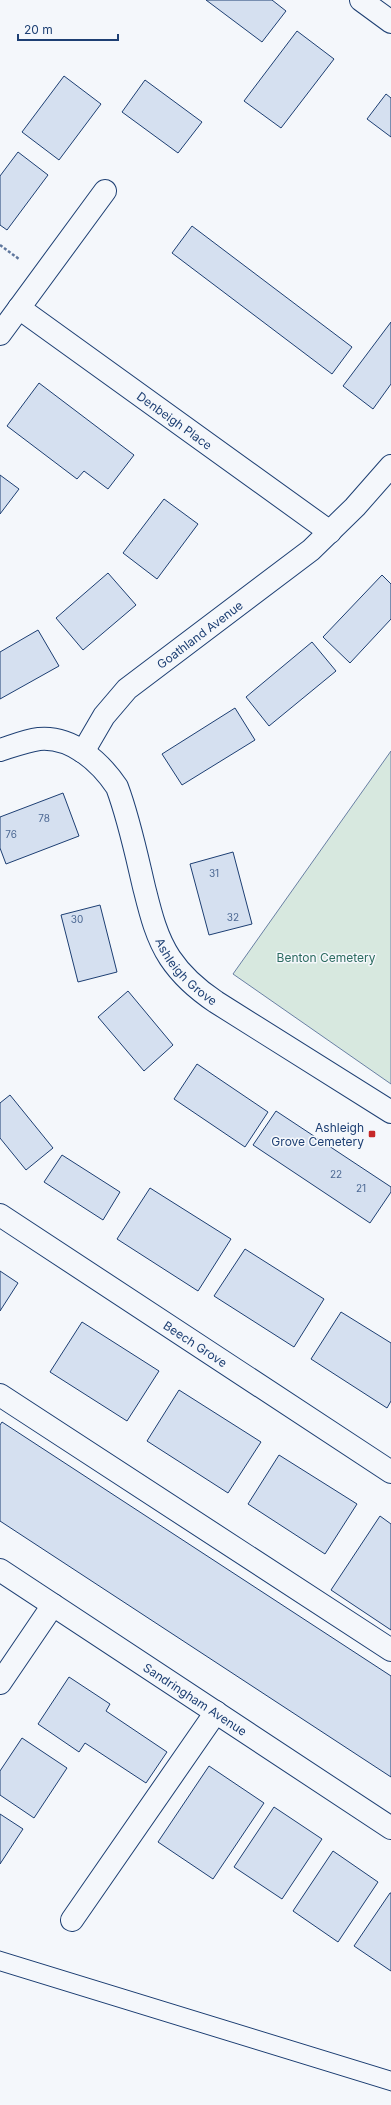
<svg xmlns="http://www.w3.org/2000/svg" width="391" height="2105" font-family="Inter,sans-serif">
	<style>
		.green { fill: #d7e8df; stroke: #687fa3 }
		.building { fill: #d5e0f0; stroke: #1d3f73 }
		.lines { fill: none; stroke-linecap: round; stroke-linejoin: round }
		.minor-casing { stroke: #1d3f73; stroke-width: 24 }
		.path { stroke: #5e769c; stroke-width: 2.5; stroke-dasharray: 3 2; stroke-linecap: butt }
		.minor { stroke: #f4f7fb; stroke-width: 22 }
		.tram { stroke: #1d3f73; stroke-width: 1 }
		.poi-dot { fill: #c62828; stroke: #f4f7fb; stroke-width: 1.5 }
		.labels { text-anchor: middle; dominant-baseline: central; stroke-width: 3; stroke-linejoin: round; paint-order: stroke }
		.number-label { font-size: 10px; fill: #4b6792 }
		.street-label { font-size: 12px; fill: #1d3f73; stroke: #f4f7fb }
		.park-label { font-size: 12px; fill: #2c6c60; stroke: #f4f7fb }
		.poi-label { font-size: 12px; fill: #1d3f73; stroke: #f4f7fb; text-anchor: end }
	</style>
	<rect width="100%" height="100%" fill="#f4f7fb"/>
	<!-- green -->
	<path class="green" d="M391 751V1084L233 974Z"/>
	<!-- building -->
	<g class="building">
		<path d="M206 0H272L286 11 262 42Z"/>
		<path d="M297 31 334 59 281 128 244 101Z"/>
		<path d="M64 76 101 104 59 160 22 132Z"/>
		<path d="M145 80 202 122 178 153 122 112Z"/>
		<path d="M386 94 391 98V137L367 119Z"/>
		<path d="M18 152 48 175 7 230 0 225V176Z"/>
		<path d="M192 226 352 347 332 374 172 253Z"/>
		<path d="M391 322V384L373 409 343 386Z"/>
		<path d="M39 383 134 455 108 489 84 471 77 479 7 426Z"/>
		<path d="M0 475 19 489 0 514Z"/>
		<path d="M164 499 198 524 157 579 123 553Z"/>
		<path d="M108 573 136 605 83 650 56 618Z"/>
		<path d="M382 575 391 584V619L350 663 323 637Z"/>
		<path d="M38 630 59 666 0 699V652Z"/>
		<path d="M312 642 336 671 269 726 246 697Z"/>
		<path d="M235 708 255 740 182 785 162 754Z"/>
		<path d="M63 793 79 836 6 864 0 848V817Z"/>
		<path d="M233 852 252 924 209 935 190 864Z"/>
		<path d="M100 905 117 972 78 982 61 915Z"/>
		<path d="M128 991 173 1045 144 1071 98 1017Z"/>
		<path d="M197 1064 268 1112 245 1147 174 1099Z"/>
		<path d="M10 1095 53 1148 26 1170 0 1138V1103Z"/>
		<path d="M276 1111 391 1187V1192L370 1223 253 1145Z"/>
		<path d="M62 1155 120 1192 103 1220 44 1182Z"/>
		<path d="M150 1188 231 1239 198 1291 117 1239Z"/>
		<path d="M245 1249 324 1299 294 1347 214 1296Z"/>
		<path d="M0 1271 18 1283 0 1311Z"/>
		<path d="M341 1312 391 1343V1401L387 1408 311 1359Z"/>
		<path d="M82 1322 159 1371 127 1421 50 1372Z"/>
		<path d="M179 1390 261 1442 228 1493 147 1441Z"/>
		<path d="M2 1422 391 1676V1777L0 1521V1425Z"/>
		<path d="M279 1455 357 1504 325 1554 248 1504Z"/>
		<path d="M380 1516 391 1524V1630L331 1590Z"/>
		<path d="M69 1677 110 1704 106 1711 167 1752 146 1783 85 1743 79 1752 38 1724Z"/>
		<path d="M22 1738 67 1768 34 1818 0 1795V1771Z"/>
		<path d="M209 1766 264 1803 213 1879 158 1842Z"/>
		<path d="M274 1807 322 1839 282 1899 234 1867Z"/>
		<path d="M0 1814 23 1829 0 1864Z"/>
		<path d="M333 1851 378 1882 338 1942 293 1911Z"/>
		<path d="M390 1893H391V1971L354 1946Z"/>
	</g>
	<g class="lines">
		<!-- minor casing -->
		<g class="minor-casing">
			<g id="minor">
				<path d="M361 0 391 22"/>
				<path id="s1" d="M19 308 330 532"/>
				<path d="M0 334 105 191"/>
				<path id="s2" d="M0 750C13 746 25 741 39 739 72 736 100 762 117 787 129 819 136 853 144 887 150 911 156 937 170 958 182 976 198 990 216 1002L391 1112"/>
				<path id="s3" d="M83 752 104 716 127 689 311 550 355 507 391 466"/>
				<path id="s4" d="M0 1215 391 1472"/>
				<path d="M0 1395 391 1650"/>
				<path id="s5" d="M0 1570 391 1828"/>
				<path d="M0 1683 53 1605"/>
				<path d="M72 1920 216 1712"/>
			</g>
		</g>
		<!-- path -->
		<path class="path" d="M0 245 19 259"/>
		<!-- minor -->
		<use href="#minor" class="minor"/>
		<!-- tram -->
		<g class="tram">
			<path d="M0 1951 391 2071"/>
			<path d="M0 1971 391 2091"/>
		</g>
	</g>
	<!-- markers -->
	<rect class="poi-dot" x="368" y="1130" width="8" height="8" rx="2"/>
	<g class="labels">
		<!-- number labels -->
		<g class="number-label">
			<text x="44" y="818">78</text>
			<text x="11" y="834">76</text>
			<text x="214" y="873">31</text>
			<text x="233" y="917">32</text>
			<text x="77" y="919">30</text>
			<text x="336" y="1174">22</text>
			<text x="361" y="1188">21</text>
		</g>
		<!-- street labels -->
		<g class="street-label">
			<text stroke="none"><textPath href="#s1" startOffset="192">Denbeigh Place</textPath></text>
			<text stroke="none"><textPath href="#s3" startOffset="168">Goathland Avenue</textPath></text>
			<text stroke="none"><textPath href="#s2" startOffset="337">Ashleigh Grove</textPath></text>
			<text stroke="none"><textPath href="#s4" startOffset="234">Beech Grove</textPath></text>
			<text stroke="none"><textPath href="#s5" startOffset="234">Sandringham Avenue</textPath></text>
		</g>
		<!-- park labels -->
		<g class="park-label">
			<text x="326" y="957">Benton Cemetery</text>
		</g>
		<!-- poi labels -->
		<g class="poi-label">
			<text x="364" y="1127">Ashleigh<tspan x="364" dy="14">Grove Cemetery</tspan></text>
		</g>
	</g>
	<!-- scale -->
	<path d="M18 34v6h100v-6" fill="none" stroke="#1d3f73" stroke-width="2"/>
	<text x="24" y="34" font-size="12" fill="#1d3f73" stroke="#f4f7fb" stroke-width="3" paint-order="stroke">20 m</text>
</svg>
